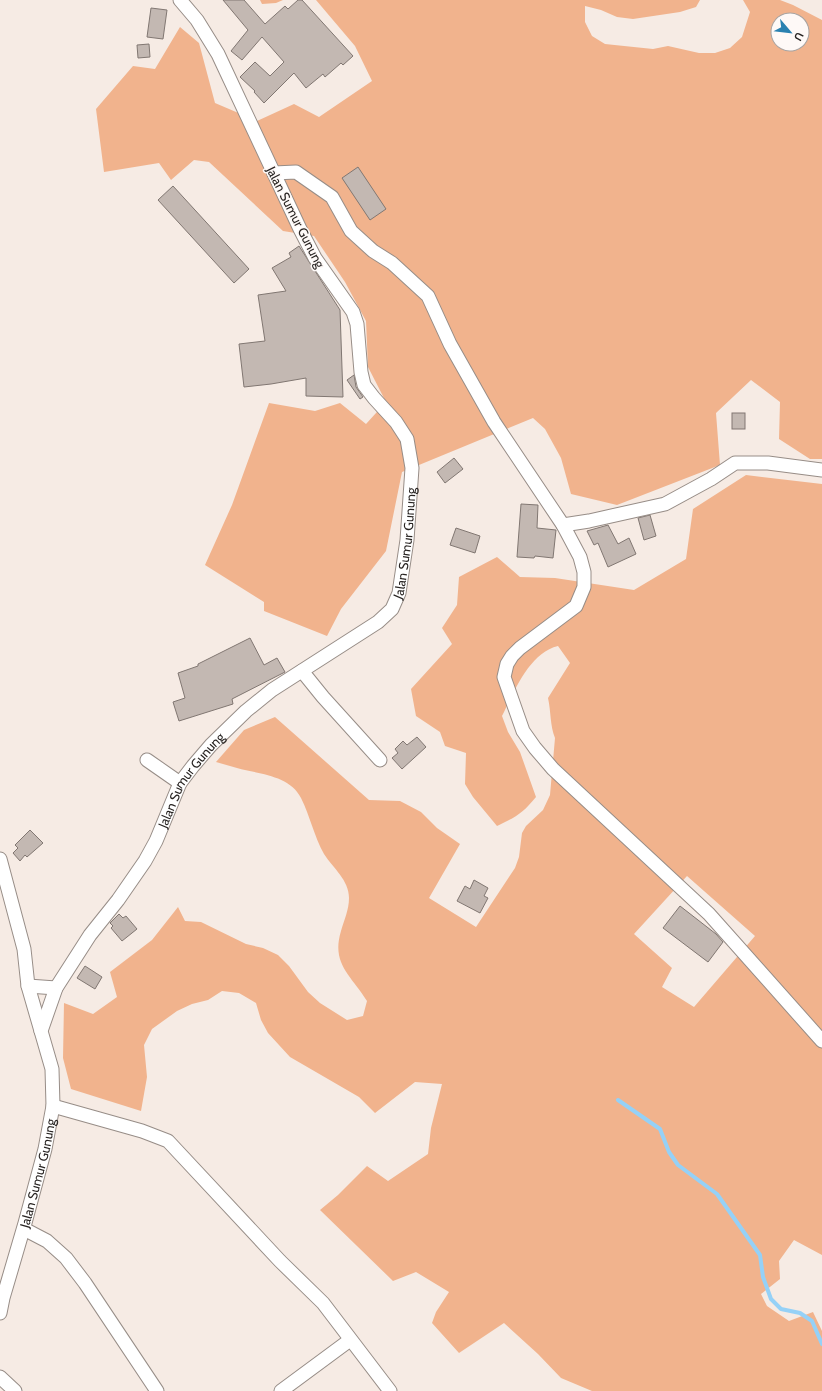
<svg xmlns="http://www.w3.org/2000/svg" width="822" height="1391" font-family="Cabin,sans-serif">
	<style>
		.green { fill: #f1b38d; fill-rule: evenodd }
		.lines { fill: none; stroke-linecap: round; stroke-linejoin: round }
		.stream { stroke: #95d1f7; stroke-width: 4 }
		.building { fill: #c3b8b2; stroke: #817772 }
		.street-casing { stroke: #978d87; stroke-width: 15 }
		.street { stroke: #fff; stroke-width: 13 }
		.labels { text-anchor: middle; dominant-baseline: central; stroke-width: 3; stroke-linejoin: round; paint-order: stroke }
		.street-label { font-size: 13px; fill: #282422; stroke: #fef9f7 }
	</style>
	<rect width="100%" height="100%" fill="#f6ebe4"/>
	<!-- green -->
	<g class="green">
		<path d="M260 0H283L276 3 262 4Z"/>
		<path d="M316 0H700L696 7 680 12 633 19 617 17 601 10 585 6V22L592 36 605 44 653 49 668 46 699 53H715L730 48 742 37 750 12 743 0H780L793 5 822 20V459H810L779 439 780 402 751 380 716 413 720 465 617 505 571 494 561 458 545 429 533 418 402 472 386 551 341 609 327 636 264 611V602L205 565 232 505 269 403 315 411 340 403 366 424 386 402 368 367 366 321 345 282 314 236 283 231 209 162 194 160 171 180 159 163 104 172 96 109 133 66 155 69 180 27 199 43 215 103 257 121 294 104 319 117 372 81 355 46ZM778 20H802V44H778Z"/>
		<path d="M746 475 822 484V1255L794 1240 779 1261 780 1279 761 1294 767 1306 789 1321 813 1312 822 1331V1391H592L561 1378 538 1354 504 1323 459 1353 432 1323 436 1312 449 1292 416 1272 393 1281 320 1210 338 1195 367 1166 388 1181 428 1154 431 1128 442 1084 415 1082 375 1113 359 1097 290 1057 268 1033 261 1020 256 1003 239 993 222 991 208 1000 192 1004 177 1011 152 1029 144 1045 147 1077 141 1111 71 1089 63 1058 64 1003 93 1014 117 997 110 972 152 940 178 907 185 921 201 922 246 944 263 948 278 955 289 966 308 992 320 1003 347 1020 363 1016 367 1001C351 975 331 964 341 931 344 920 349 910 349 898 349 880 333 868 324 854 314 836 310 816 301 798 290 775 258 774 237 768 230 766 223 764 216 762L244 730 275 717 369 800 400 801 421 812 437 828 460 844 429 898 476 927 515 868 519 857 522 833 526 826 543 810 550 795 555 738C550 726 551 711 548 698L570 663 558 646C529 653 514 692 502 716L508 732 520 752 536 797C523 813 516 817 497 826L473 797 465 784 466 753 445 746 440 732 416 716 411 689 452 644 442 628 457 605 459 577 497 557 520 577 555 578 634 590 686 559 693 509ZM687 876 755 936 694 1007 662 987 672 968 634 934Z"/>
	</g>
	<g class="lines">
		<!-- stream -->
		<path class="stream" d="M618 1100 660 1129 669 1152 678 1165 717 1194 760 1255 763 1277 771 1299 781 1309 800 1313 812 1321 822 1344"/>
	</g>
	<!-- building -->
	<g class="building">
		<path d="M223 0H244L265 24 285 6 288 9 298 0H302L353 56 343 65 341 63 325 77 323 74 306 88 294 73 264 103 254 92 255 91 240 77 255 62 270 76 284 62 262 37 242 60 231 51 248 30Z"/>
		<path d="M151 8 167 10 163 39 147 37Z"/>
		<path d="M149 44 150 57 138 58 137 45Z"/>
		<path d="M358 167 386 209 370 220 342 178Z"/>
		<path d="M173 186 249 269 234 283 158 200Z"/>
		<path d="M299 246 340 310 343 397 306 396V378L271 384 244 387 239 344 265 341 258 295 286 291 272 268 291 257 289 253Z"/>
		<path d="M354 375 356 387 363 397 360 399 347 380Z"/>
		<rect x="732" y="413" width="13" height="16"/>
		<path d="M454 458 463 469 445 483 437 472Z"/>
		<path d="M521 504 538 505 537 528 556 530 553 558 535 556 534 558 517 557Z"/>
		<path d="M650 515 656 536 644 540 638 518Z"/>
		<path d="M608 525 618 544 629 538 636 554 608 567 598 543 594 545 587 531Z"/>
		<path d="M456 528 480 536 475 553 450 545Z"/>
		<path d="M250 638 264 665 277 658 285 672 232 699 233 704 179 721 173 702 185 698 178 673 198 666V664Z"/>
		<path d="M417 737 426 747 402 769 392 758 398 753 395 749 403 741 407 745Z"/>
		<path d="M30 830 43 843 27 857 25 855 20 861 13 853 18 848 15 845Z"/>
		<path d="M474 880 488 888 484 896 488 898 480 913 457 901 465 886 470 889Z"/>
		<path d="M680 906 716 934 723 942 708 962 663 928Z"/>
		<path d="M119 914 123 918 126 916 137 929 122 941 111 928 113 926 110 923Z"/>
		<path d="M85 966 102 977 95 989 77 978Z"/>
	</g>
	<g class="lines">
		<!-- street casing -->
		<g class="street-casing">
			<g id="street">
				<path d="M274 173 296 172 332 197 351 231 373 251 392 263 428 296 450 344 494 422 563 525 580 557 584 572V587L576 606 520 648 512 656 507 664 504 677 523 731 535 748 553 769 709 914 822 1041"/>
				<path d="M563 525 589 521 665 504 711 479 735 463H768L822 470"/>
				<path d="M302 671 323 697 380 760"/>
				<path d="M147 760 180 783"/>
				<path d="M0 859 24 949 28 986 41 1031"/>
				<path d="M28 986 56 988"/>
				<path d="M53 1106 142 1131 168 1141 280 1261 323 1303 390 1391"/>
				<path d="M24 1229 47 1241 66 1258 85 1283 157 1391"/>
				<path id="s1" d="M0 1313 3 1298 25 1223 45 1149 53 1106 52 1069 41 1031 56 988 90 935 118 900 145 861 156 841 180 783 193 766 211 745 246 711 272 690 378 622 392 609 399 593 407 540 412 468 407 439 396 422 374 398 364 385 361 372 357 324 353 312 315 258 300 229 218 54 197 20 180 0"/>
				<path d="M0 1377 15 1391"/>
				<path d="M281 1391 350 1340"/>
			</g>
		</g>
		<!-- street -->
		<use href="#street" class="street"/>
	</g>
	<g class="labels">
		<!-- street labels -->
		<g class="street-label">
			<text transform="translate(296 217) rotate(63)">Jalan Sumur Gunung</text>
			<text stroke="none"><textPath href="#s1" startOffset="921">Jalan Sumur Gunung</textPath></text>
			<text stroke="none"><textPath href="#s1" startOffset="585">Jalan Sumur Gunung</textPath></text>
			<text stroke="none"><textPath href="#s1" startOffset="145">Jalan Sumur Gunung</textPath></text>
		</g>
	</g>
	<!-- north arrow -->
	<g transform="translate(790 32) rotate(118)"><circle r="19" fill="#fef9f7" stroke="#a8a4a2"/>
	<path d="M0-3L7 15L0 10L-7 15Z" fill="#2a81b0"/>
	<text y="-6" font-size="11" font-weight="bold" text-anchor="middle" fill="#282422">U</text>
	</g>
</svg>
